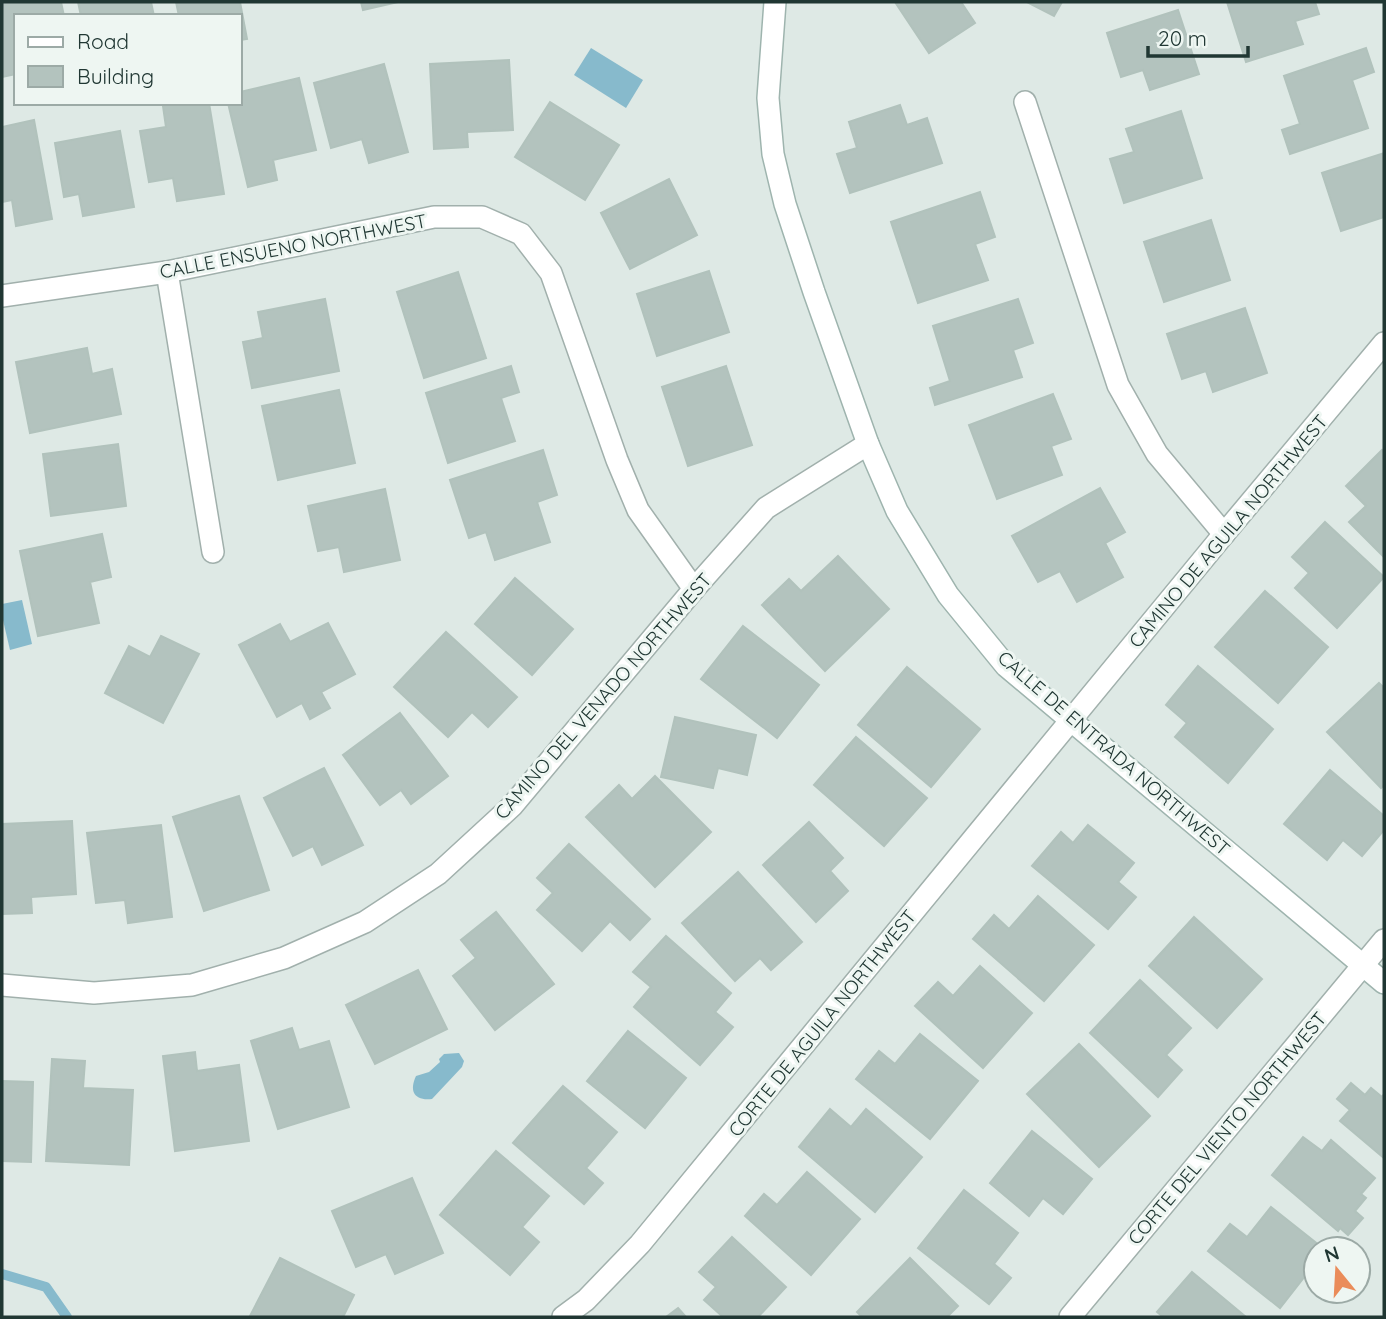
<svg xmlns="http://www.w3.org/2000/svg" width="1386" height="1319" font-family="Quicksand,sans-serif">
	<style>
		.water { fill: #87bacc }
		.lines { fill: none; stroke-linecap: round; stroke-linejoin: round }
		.stream { stroke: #87bacc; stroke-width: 10 }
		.building { fill: #b3c3be; stroke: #b1c2bc; stroke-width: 2 }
		.street-casing { stroke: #a1b0ac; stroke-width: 24 }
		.secondary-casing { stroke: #9eb4ae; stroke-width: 24 }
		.street { stroke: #fff; stroke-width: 21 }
		.secondary { stroke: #fff; stroke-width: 21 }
		.labels { text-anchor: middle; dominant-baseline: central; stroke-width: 6; stroke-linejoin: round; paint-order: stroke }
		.street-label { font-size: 19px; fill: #203733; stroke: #eef6f2 }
	</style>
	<rect width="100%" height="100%" fill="#dee9e5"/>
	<!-- water -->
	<g class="water">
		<path d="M591 48 643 80 626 108 574 75Z"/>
		<path d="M22 600 32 644 10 650 2 616V604Z"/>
		<path d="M459 1053 464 1061 462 1067 432 1099C414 1101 409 1091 416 1076L429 1072 440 1062 439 1059 444 1054Z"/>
	</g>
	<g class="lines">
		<!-- stream -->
		<path class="stream" d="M2 1274 46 1287 67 1317"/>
	</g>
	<!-- building -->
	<g class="building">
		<path d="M2 2H61L64 16H16V74L2 77Z"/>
		<path d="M78 2H151L154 16H81Z"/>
		<path d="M176 2H240L247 39 240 40V16H179Z"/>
		<path d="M361 2H398L363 10Z"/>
		<path d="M895 2H961L975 23 929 53Z"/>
		<path d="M1027 2H1062L1054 16Z"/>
		<path d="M1227 2H1315L1319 14 1295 21 1303 44 1246 62Z"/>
		<path d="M1178 10 1199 74 1150 90 1143 70 1121 77 1107 33Z"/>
		<path d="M1366 48 1374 72 1352 80 1368 128 1290 154 1282 130 1300 124 1284 76Z"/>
		<path d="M509 60 513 130 467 132 468 147 434 149 430 64Z"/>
		<path d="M384 64 408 152 369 163 362 139 331 148 314 83Z"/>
		<path d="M299 78 316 150 273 160 277 180 248 187 228 103H240V92Z"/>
		<path d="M550 102 619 145 585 200 515 157Z"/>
		<path d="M178 103H209L224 194 177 201 173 178 149 182 140 131 166 127 163 106Z"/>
		<path d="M900 105 907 125 927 118 942 163 850 193 837 154 857 148 849 122Z"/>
		<path d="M1181 111 1202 178 1124 203 1110 159 1134 152 1126 129Z"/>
		<path d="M34 120 52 219 16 226 12 200 2 202V127Z"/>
		<path d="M120 131 134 207 83 216 79 194 64 197 55 143Z"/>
		<path d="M1384 153V217L1341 231 1322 173Z"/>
		<path d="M669 179 697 235 630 269 601 213Z"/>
		<path d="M980 192 995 237 975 244 988 280 918 303 891 222Z"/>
		<path d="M1211 220 1230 280 1164 302 1144 242Z"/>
		<path d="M709 271 729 332 657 356 637 294Z"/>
		<path d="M458 272 486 358 424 378 397 292Z"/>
		<path d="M325 299 339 371 252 388 243 342 263 338 258 312Z"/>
		<path d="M1018 299 1033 343 1013 350 1022 377 935 405 930 388 950 381 933 326Z"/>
		<path d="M1245 308 1267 373 1213 392 1206 371 1182 379 1167 334Z"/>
		<path d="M87 348 92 374 112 369 121 414 30 433 16 362Z"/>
		<path d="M511 366 519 392 501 398 515 441 448 463 426 393Z"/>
		<path d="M726 366 752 445 688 466 662 387Z"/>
		<path d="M339 390 355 463 278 480 262 406Z"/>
		<path d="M1053 394 1071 439 1051 446 1062 475 997 499 969 425Z"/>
		<path d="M118 444 126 506 51 516 43 454Z"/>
		<path d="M543 450 557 495 537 502 550 542 495 560 486 532 469 538 450 480Z"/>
		<path d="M1382 450 1384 452 1383 556 1349 522 1366 506 1346 486Z"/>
		<path d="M1100 488 1125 532 1105 543 1123 577 1077 602 1060 571 1038 582 1012 536Z"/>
		<path d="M385 489 400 560 344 572 339 547 318 551 308 506Z"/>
		<path d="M1325 522 1384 577 1337 628 1295 588 1309 573 1292 557Z"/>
		<path d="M102 534 111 577 90 582 99 623 38 636 20 551Z"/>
		<path d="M838 556 889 609 825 671 762 605 789 579 801 591Z"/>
		<path d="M515 578 573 629 532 675 475 624Z"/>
		<path d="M1265 591 1328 647 1278 703 1215 647Z"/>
		<path d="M328 623 355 674 321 692 330 708 310 719 302 703 277 717 239 645 280 624 290 642Z"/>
		<path d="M743 626 819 685 777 738 701 679Z"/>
		<path d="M446 632 517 697 488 727 472 712 448 737 394 687Z"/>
		<path d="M161 636 199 654 163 723 105 693 129 646 150 657Z"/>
		<path d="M1198 666 1273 729 1228 783 1175 737 1187 723 1166 705Z"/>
		<path d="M907 667 980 729 931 787 858 725Z"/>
		<path d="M1379 683 1384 688V785L1381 788 1327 732Z"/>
		<path d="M400 713 448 776 411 804 401 790 380 805 343 755Z"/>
		<path d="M675 717 756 735 747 775 718 768 713 788 661 777Z"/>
		<path d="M856 737 927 798 884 846 814 785Z"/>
		<path d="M324 768 363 845 322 865 313 846 293 856 264 798Z"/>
		<path d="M1330 770 1384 816V830L1362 856 1343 840 1327 860 1284 824Z"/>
		<path d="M655 776 711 832 655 887 586 817 619 785 632 799Z"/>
		<path d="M239 796 269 890 204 911 173 817Z"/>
		<path d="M72 821 76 894 31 897 32 913 2 914V824Z"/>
		<path d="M809 822 843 858 830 871 848 891 816 922 763 865Z"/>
		<path d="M161 825 172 917 128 923 125 900 96 903 87 833Z"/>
		<path d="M1088 825 1134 863 1118 882 1136 897 1108 929 1032 866 1061 832 1073 843Z"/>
		<path d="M569 844 650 919 630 940 610 921 582 951 537 910 553 893 537 878Z"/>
		<path d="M738 872 802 942 771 970 760 958 735 981 682 923Z"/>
		<path d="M1038 896 1094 945 1044 1001 973 939 994 915 1009 929Z"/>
		<path d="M496 912 554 984 495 1030 453 976 476 958 461 940Z"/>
		<path d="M1194 917 1262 979 1217 1028 1149 966Z"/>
		<path d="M666 936 731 993 715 1012 733 1027 700 1065 634 1007 651 987 633 972Z"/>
		<path d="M980 966 1032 1013 983 1068 915 1006 938 982 953 996Z"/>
		<path d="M418 970 447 1029 375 1064 346 1005Z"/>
		<path d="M1140 980 1191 1028 1166 1055 1182 1070 1158 1097 1090 1033Z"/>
		<path d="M292 1028 299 1050 329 1041 349 1107 278 1129 251 1041Z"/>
		<path d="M628 1031 686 1078 645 1128 587 1081Z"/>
		<path d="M920 1034 978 1081 930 1139 856 1079 879 1051 895 1064Z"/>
		<path d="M1079 1044 1150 1116 1099 1167 1027 1094Z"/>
		<path d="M195 1052 197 1071 239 1065 249 1141 175 1151 163 1056Z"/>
		<path d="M52 1059 85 1061 83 1088 133 1090 129 1165 46 1161Z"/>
		<path d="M2 1081 33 1082 31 1162 2 1161Z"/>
		<path d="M1351 1083 1365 1095 1371 1088 1382 1097 1384 1094V1158L1340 1121 1350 1110 1337 1099Z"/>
		<path d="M563 1086 617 1132 586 1168 603 1183 584 1204 513 1143Z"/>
		<path d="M830 1109 851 1127 866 1109 922 1157 875 1212 799 1147Z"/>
		<path d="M1032 1131 1092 1179 1063 1214 1043 1198 1029 1216 990 1183Z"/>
		<path d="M1303 1137 1322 1151 1331 1140 1375 1178 1361 1194 1366 1198 1355 1211 1363 1218 1348 1235 1340 1228 1338 1231 1272 1175Z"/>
		<path d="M496 1151 549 1196 522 1227 539 1242 510 1275 440 1215Z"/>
		<path d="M807 1172 860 1219 811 1275 745 1216 764 1194 777 1205Z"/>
		<path d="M412 1178 443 1253 395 1274 386 1254 356 1267 332 1211Z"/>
		<path d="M964 1190 1018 1233 994 1264 1011 1278 989 1304 918 1248Z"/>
		<path d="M1271 1207 1324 1249H1316V1262L1280 1308 1208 1251 1230 1224 1247 1237Z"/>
		<path d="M732 1237 786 1287 758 1317H723L704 1300 716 1287 699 1272Z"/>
		<path d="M280 1258 354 1295 343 1317 250 1316Z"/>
		<path d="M910 1258 958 1306 947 1317H862L857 1312Z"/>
		<path d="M1192 1272 1246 1317H1163L1157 1312Z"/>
		<path d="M678 1308 686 1317H666Z"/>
	</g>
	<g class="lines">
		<!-- street casing -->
		<g class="street-casing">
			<g id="street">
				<path d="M1025 102 1118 385 1157 454 1224 534"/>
				<path d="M167 272 213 552"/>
				<path d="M2 296 167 272 434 217H482L521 234 551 273 617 460 638 510 694 589"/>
				<path d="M2 985 94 993 192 985 284 958 365 922 438 874 512 806 694 589 766 508 868 444"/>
				<path d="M563 1317 586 1300 640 1244 1224 534 1384 343"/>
				<path d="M1070 1317 1384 940"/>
			</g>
		</g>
		<!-- secondary casing -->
		<g class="secondary-casing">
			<path id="secondary" d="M775 2 768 98 773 154 785 204 814 292 868 444 897 511 948 595 1006 666 1384 983"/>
		</g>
		<!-- street -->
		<use href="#street" class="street"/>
		<!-- secondary -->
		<use href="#secondary" class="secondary"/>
	</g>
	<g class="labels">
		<!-- street labels -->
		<g class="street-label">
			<text transform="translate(293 246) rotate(-11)">CALLE ENSUENO NORTHWEST</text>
			<text transform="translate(1228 531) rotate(-50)">CAMINO DE AGUILA NORTHWEST</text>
			<text transform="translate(603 696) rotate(-49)">CAMINO DEL VENADO NORTHWEST</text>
			<text transform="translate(1114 753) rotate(41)">CALLE DE ENTRADA NORTHWEST</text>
			<text transform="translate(822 1023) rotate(-51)">CORTE DE AGUILA NORTHWEST</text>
			<text transform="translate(1227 1128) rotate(-50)">CORTE DEL VIENTO NORTHWEST</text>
		</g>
	</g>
	<!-- border -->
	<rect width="1386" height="1319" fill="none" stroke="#203733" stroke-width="7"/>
	<!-- legend -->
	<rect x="14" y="14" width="228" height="91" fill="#eef6f2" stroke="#9caaa6" stroke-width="2"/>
	<rect x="28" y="37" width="35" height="10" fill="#ffffff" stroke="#9caaa6" stroke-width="2"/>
	<text x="77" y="49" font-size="21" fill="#203733">Road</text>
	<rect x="28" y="66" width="35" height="21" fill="#b3c3be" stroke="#9caaa6" stroke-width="2"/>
	<text x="77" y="84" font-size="21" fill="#203733">Building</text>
	<!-- north arrow -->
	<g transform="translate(1337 1270) rotate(342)"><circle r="33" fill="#eef6f2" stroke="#9caaa6" stroke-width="2"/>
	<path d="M0-5L12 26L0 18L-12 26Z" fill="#ea8c5a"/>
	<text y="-10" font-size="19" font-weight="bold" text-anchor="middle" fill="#203733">N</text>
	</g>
	<!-- scale -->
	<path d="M1148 46v10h100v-10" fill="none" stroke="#203733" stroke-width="3.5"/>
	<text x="1158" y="46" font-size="21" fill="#203733" stroke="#eef6f2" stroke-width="5" paint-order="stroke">20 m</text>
</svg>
